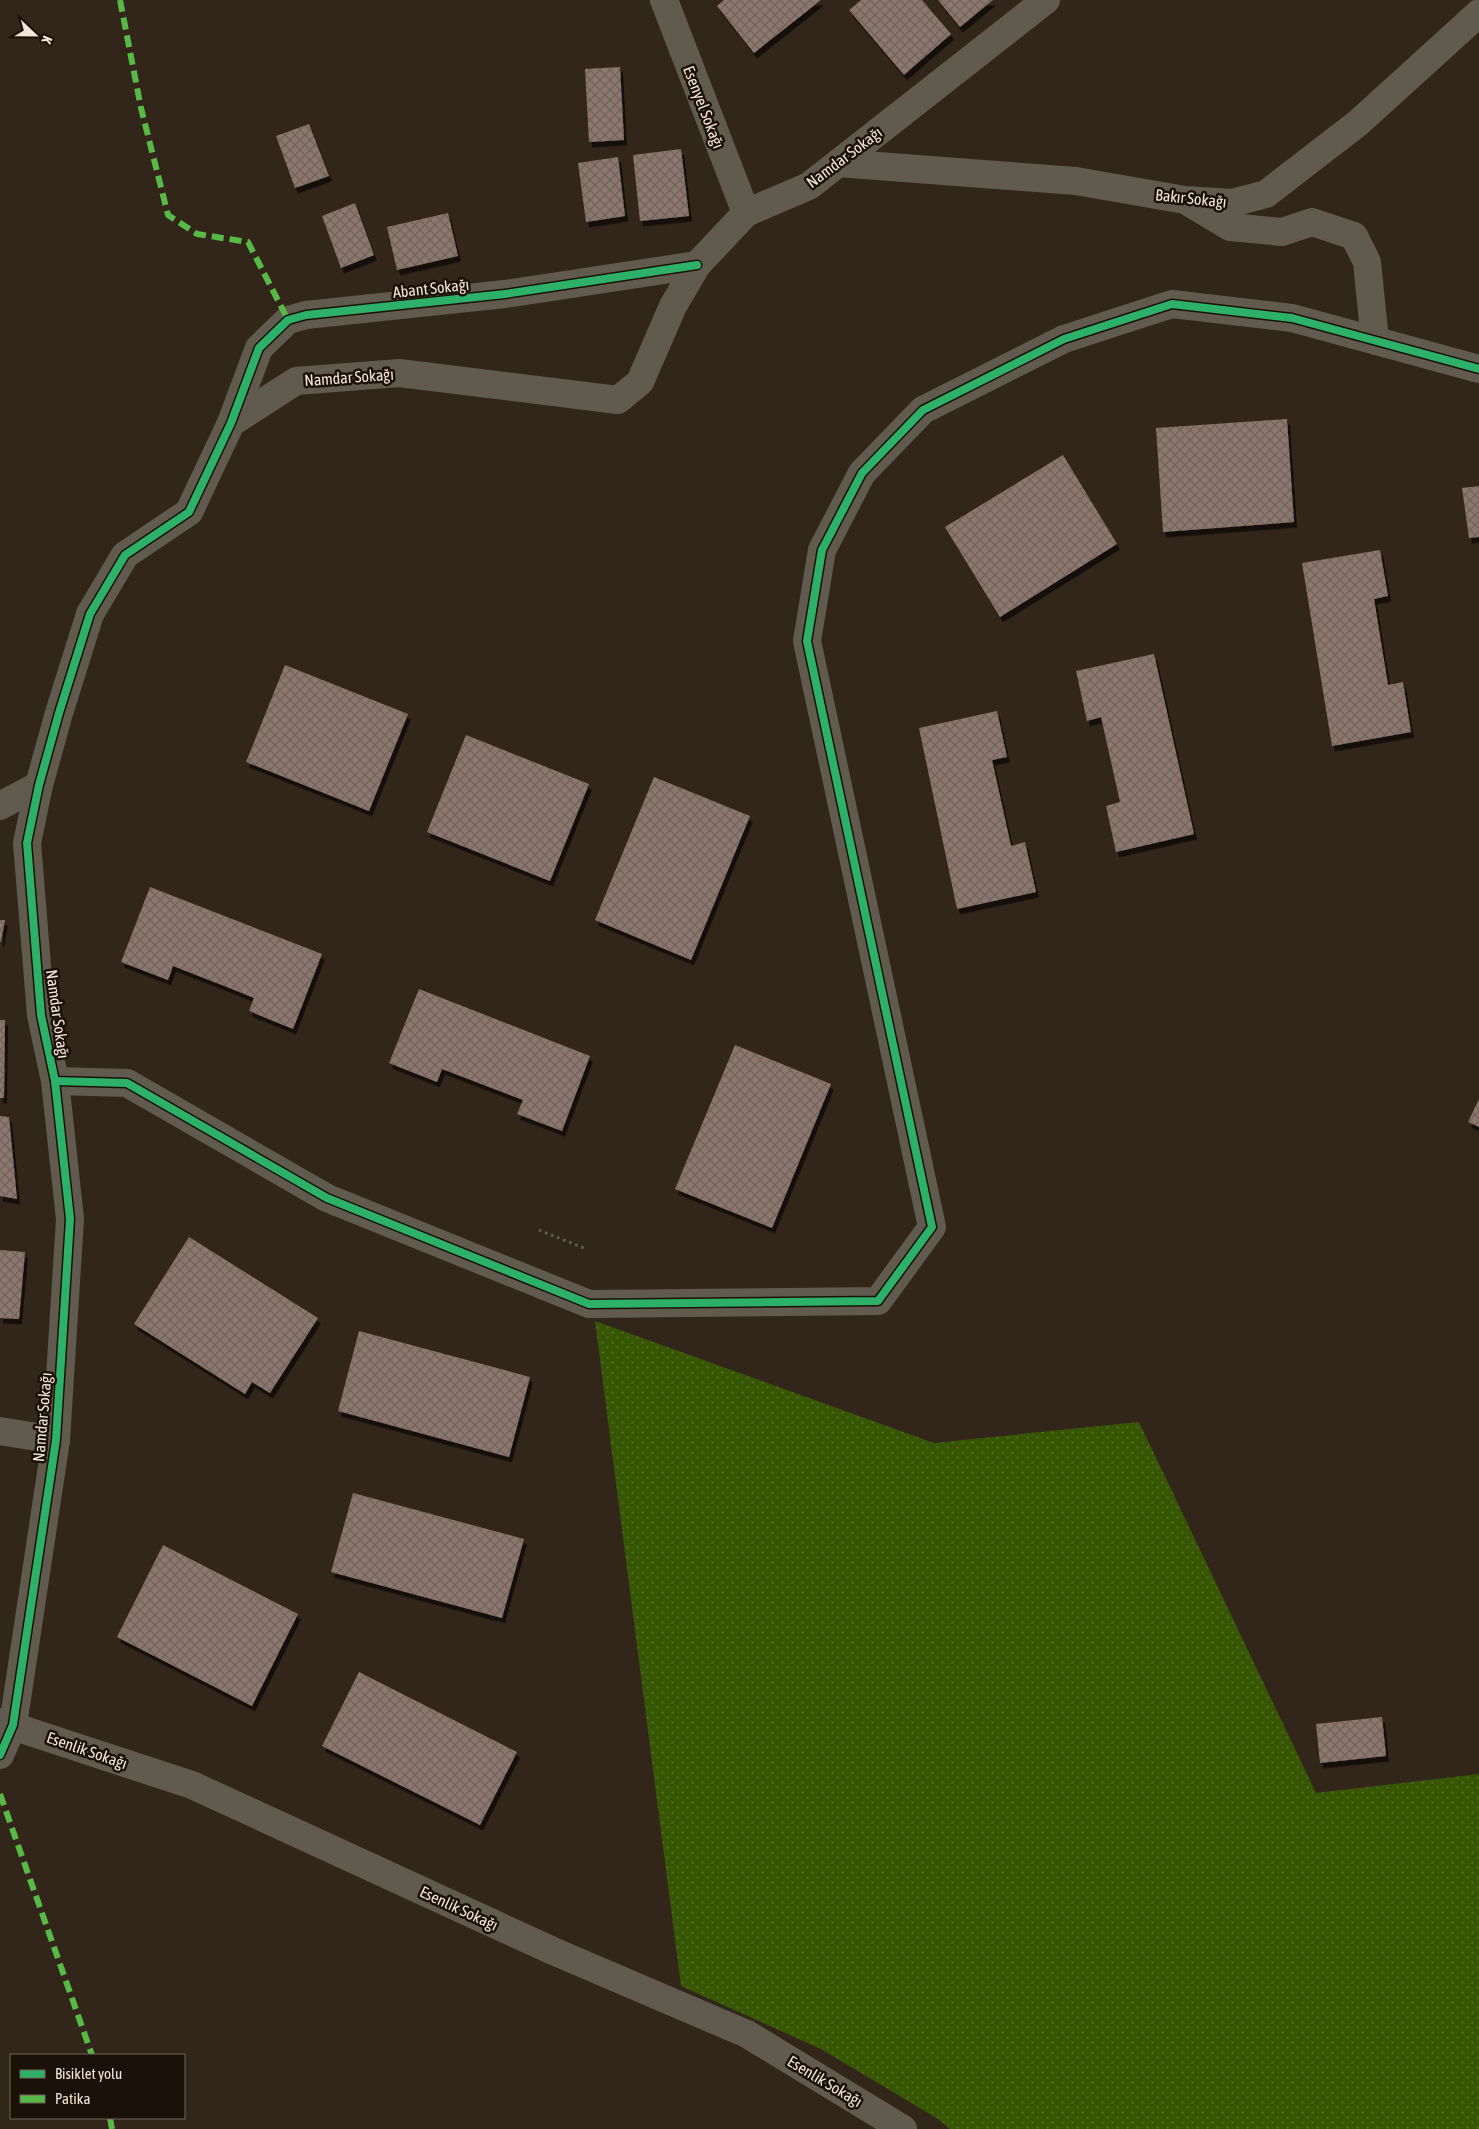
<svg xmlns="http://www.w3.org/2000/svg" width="1479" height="2129" font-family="'Asap Condensed',sans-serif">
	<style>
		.grass { fill: url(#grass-dots) }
		.building { fill: url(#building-cross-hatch); filter: url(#shadow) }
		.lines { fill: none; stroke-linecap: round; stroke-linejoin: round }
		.path { stroke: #625c51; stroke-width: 3; stroke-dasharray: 2.5 4; stroke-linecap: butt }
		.minor { stroke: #605b4e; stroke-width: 28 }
		.quiet { stroke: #58b947; stroke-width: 6; stroke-dasharray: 12 6; stroke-linecap: butt }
		.cycleway-casing { stroke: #1b1108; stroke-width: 11 }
		.cycleway { stroke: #2db169; stroke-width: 8 }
		.labels { text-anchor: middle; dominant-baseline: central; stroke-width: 5; stroke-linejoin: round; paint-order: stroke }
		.street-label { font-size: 16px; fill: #f4e5d8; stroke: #1b1108 }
	</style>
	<defs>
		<pattern id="grass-dots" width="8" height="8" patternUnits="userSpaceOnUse" patternTransform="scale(1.25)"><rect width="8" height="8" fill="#375604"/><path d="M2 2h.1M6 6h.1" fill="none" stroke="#556e28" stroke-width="1.8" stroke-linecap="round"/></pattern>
		<pattern id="building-cross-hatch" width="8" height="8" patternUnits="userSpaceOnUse" patternTransform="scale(1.25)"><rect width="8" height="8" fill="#8c776e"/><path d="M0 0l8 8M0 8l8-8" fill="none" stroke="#71635c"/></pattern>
		<filter id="shadow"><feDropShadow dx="3" dy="5.5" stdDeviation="0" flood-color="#0009"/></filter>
	</defs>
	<rect width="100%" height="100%" fill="#32261a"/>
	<!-- grass -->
	<path class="grass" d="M595 1321 934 1443 1139 1422 1316 1793 1479 1774V2129H950L938 2119 821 2049 681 1986Z"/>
	<!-- building -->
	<g class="building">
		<path d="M724 0H821L754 53 717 6Z"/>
		<path d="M861 0H922L951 34 904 75 849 10Z"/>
		<path d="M938 0H993L960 27Z"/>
		<path d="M620 67 624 140 589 142 585 69Z"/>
		<path d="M309 124 329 176 295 188 276 136Z"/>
		<path d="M681 149 689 216 640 221 633 155Z"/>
		<path d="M618 157 625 216 586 222 578 163Z"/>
		<path d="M355 203 374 255 341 268 322 216Z"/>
		<path d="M448 213 458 256 397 270 387 227Z"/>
		<path d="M1287 419 1294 522 1163 532 1156 428Z"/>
		<path d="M1063 455 1117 544 1000 617 945 527Z"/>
		<path d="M1479 486V537L1469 538 1462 488Z"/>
		<path d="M1380 550 1388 596 1374 599 1388 685 1403 682 1411 732 1332 746 1302 563Z"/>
		<path d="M1154 654 1194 834 1116 852 1106 806 1120 802 1101 717 1087 721 1076 671Z"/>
		<path d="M285 665 408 714 369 811 246 762Z"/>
		<path d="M997 711 1007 757 992 760 1011 846 1025 842 1036 892 957 909 919 728Z"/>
		<path d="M466 735 589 784 550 881 427 832Z"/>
		<path d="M654 777 750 816 691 960 595 920Z"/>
		<path d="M150 887 322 954 293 1029 249 1011 254 998 227 987 173 966 168 980 121 962Z"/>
		<path d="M0 920H5L1 942H0Z"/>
		<path d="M419 989 590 1056 562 1131 517 1114 523 1100 442 1069 437 1082 389 1063Z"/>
		<path d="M0 1020H5L4 1098H0Z"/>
		<path d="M735 1045 831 1084 772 1228 675 1189Z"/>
		<path d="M1479 1099V1127L1468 1122Z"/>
		<path d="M0 1116 9 1117 17 1199 0 1196Z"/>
		<path d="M189 1237 318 1318 270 1393 252 1382 245 1394 134 1324Z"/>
		<path d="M0 1250 25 1252 19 1319 0 1318Z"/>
		<path d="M359 1331 530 1377 509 1457 338 1411Z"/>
		<path d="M353 1493 524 1539 502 1618 331 1572Z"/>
		<path d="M163 1545 298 1614 252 1706 117 1637Z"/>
		<path d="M359 1672 517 1752 480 1825 322 1746Z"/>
		<path d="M1382 1717 1386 1756 1320 1763 1316 1724Z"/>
	</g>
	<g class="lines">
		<!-- path -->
		<path class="path" d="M539 1230 584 1248"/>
		<!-- minor -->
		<g class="minor">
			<path d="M664 0 746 213"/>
			<path d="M838 163 1076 181 1185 200 1232 203 1266 194 1358 123 1479 13"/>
			<path d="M1190 203 1230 227 1282 232 1312 222 1354 236 1367 262 1375 341"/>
			<path d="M231 423 296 381 399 373 618 400 640 382 673 306 697 265 746 213 809 186 1046 0"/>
			<path d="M0 806 39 785"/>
			<path d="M55 1081 127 1083 327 1198 589 1304 878 1301 932 1227 807 641 822 550 862 473 923 410 1064 339 1172 304 1292 318 1479 369"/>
			<path d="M0 1431 56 1440"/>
			<path d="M0 1722 192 1785 553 1951 747 2034 903 2129"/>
			<path d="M0 1755 13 1725 56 1440 70 1219 55 1081 41 1015 27 843 39 785 59 713 90 614 125 555 189 512 231 423 259 348 288 320 306 315 505 294 697 265"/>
		</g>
		<!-- quiet -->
		<g class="quiet">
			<path d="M120 0 141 108 168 215 197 234 248 242 288 320"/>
			<path d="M0 1794 92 2055"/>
			<path d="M110 2118 112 2129"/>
		</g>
		<!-- cycleway casing -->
		<g class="cycleway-casing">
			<g id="cycleway">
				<path d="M55 1081 127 1083 327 1198 589 1304 878 1301 932 1227 807 641 822 550 862 473 923 410 1064 339 1172 304 1292 318 1479 369"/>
				<path d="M0 1755 13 1725 56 1440 70 1219 55 1081 41 1015 27 843 39 785 59 713 90 614 125 555 189 512 231 423 259 348 288 320 306 315 505 294 697 265"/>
			</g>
		</g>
		<!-- cycleway -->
		<use href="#cycleway" class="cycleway"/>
	</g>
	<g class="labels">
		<!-- street labels -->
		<g class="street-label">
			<text transform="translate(704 107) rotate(69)">Esenyel Sokağı</text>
			<text transform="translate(844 157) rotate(-37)">Namdar Sokağı</text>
			<text transform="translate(1191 198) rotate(6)">Bakır Sokağı</text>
			<text transform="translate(431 288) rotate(-6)">Abant Sokağı</text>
			<text transform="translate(349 377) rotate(-4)">Namdar Sokağı</text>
			<text transform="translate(58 1014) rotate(82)">Namdar Sokağı</text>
			<text transform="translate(42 1417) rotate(-85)">Namdar Sokağı</text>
			<text transform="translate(87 1750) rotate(19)">Esenlik Sokağı</text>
			<text transform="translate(459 1908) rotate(25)">Esenlik Sokağı</text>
			<text transform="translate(825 2081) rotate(31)">Esenlik Sokağı</text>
		</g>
	</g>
	<!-- legend -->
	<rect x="10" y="2054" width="175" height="65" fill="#1b1108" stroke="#72665b"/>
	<rect x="20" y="2070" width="25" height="8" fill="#2db169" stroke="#72665b"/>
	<text x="55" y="2079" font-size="15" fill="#f4e5d8">Bisiklet yolu</text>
	<rect x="20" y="2095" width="25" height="8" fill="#58b947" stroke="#72665b"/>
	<text x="55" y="2104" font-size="15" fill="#f4e5d8">Patika</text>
	<!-- north arrow -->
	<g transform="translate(35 35) rotate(112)" stroke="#1b1108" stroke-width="4" paint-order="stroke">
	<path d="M0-4L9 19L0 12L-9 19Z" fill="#f4e5d8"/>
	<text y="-8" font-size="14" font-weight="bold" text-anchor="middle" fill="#f4e5d8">K</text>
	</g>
</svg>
